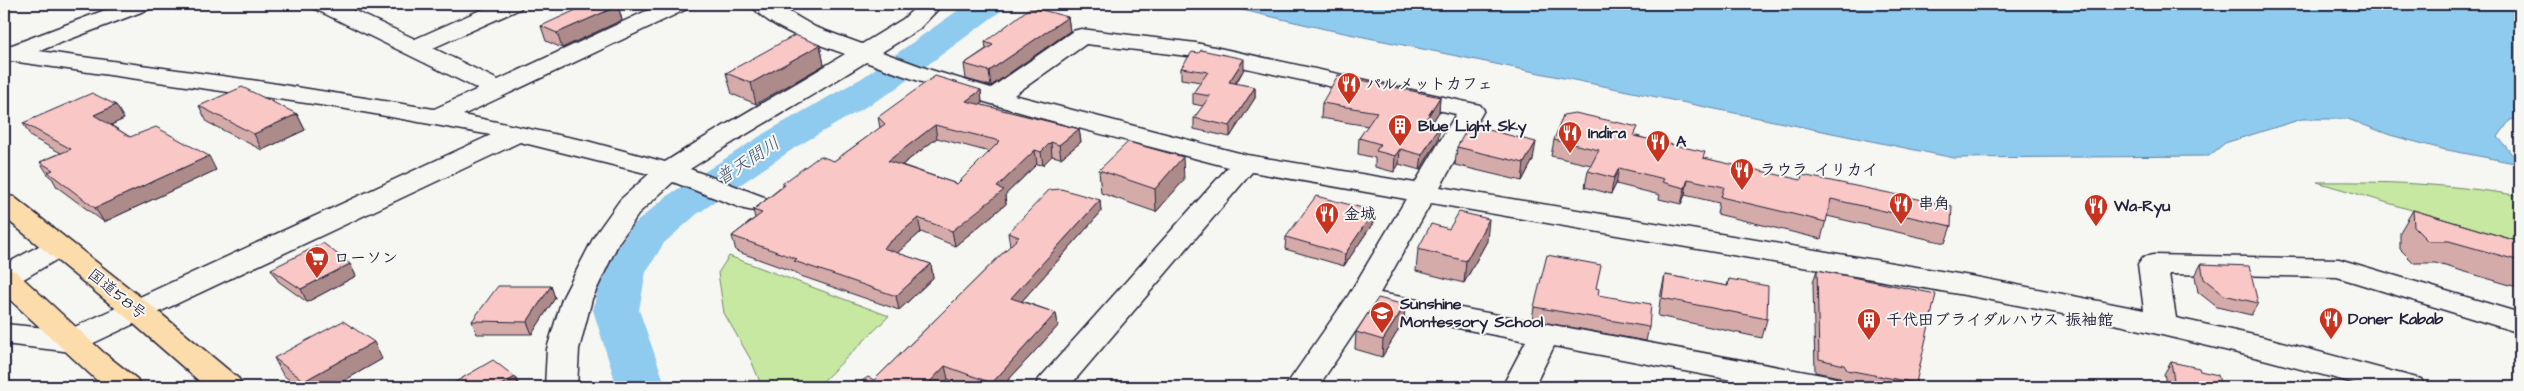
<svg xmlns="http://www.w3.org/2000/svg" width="2524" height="391" font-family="'Architects Daughter','Klee One',sans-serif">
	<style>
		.green { fill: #c6e8a0; stroke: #74856e }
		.water { fill: #8fcaef; stroke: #6387a7 }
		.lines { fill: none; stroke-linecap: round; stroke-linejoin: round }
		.river { fill: #8fcaef; fill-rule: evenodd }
		.minor-casing { stroke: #22223b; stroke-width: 3 }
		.highway-casing { stroke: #22223b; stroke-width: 3 }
		.minor { fill: #f6f6f2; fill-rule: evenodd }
		.highway { fill: #fddcac; fill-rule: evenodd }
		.wall { fill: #d5abaa; stroke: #22223b; fill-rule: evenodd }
		.shaded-wall { fill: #ae8b8b; stroke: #22223b }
		.building { fill: #f8c7c6; stroke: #22223b; fill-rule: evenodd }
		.labels { text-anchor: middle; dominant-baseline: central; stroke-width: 4; stroke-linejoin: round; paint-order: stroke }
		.poi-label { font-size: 16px; font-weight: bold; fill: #22223b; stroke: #f6f6f2; text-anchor: start }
		.street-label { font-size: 16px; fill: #22223b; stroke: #f6f6f2 }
		.water-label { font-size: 18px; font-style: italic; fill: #435471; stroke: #f6f6f2 }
	</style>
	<rect width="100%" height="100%" fill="#f6f6f2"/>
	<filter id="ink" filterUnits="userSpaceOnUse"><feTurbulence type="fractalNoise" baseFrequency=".02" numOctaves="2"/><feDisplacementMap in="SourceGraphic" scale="10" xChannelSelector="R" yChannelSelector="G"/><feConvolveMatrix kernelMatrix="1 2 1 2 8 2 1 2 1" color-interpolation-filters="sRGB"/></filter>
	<g filter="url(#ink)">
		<!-- green -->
		<g class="green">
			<path d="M2317 182C2385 181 2453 184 2520 196V242Z"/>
			<path d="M729 256 889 316 817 387H762L751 360 724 313 718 273Z"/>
		</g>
		<!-- water -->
		<path class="water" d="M1216 4H2290L2305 6 2326 4H2520V119L2510 120 2498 137 2520 164 2442 149 2390 135 2348 119H2302L2225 143 2209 156 1954 158 1325 29Z"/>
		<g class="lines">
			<!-- river -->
			<path class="river" d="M967 4H1006L1001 11 888 94 796 147 697 214 664 243 646 272 639 310 666 387H617L593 310 602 272 632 226 667 196 768 131 862 78Z"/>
			<!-- minor casing -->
			<g class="minor-casing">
				<g id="minor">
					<path d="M121 4H152L149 9 39 51 258 81 434 109 478 89 315 9 312 4H340L415 39 494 4H523L520 9 433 48 498 80 661 4H690L687 9 463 115 587 141 665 162C724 124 785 91 845 54 820 45 765 28 751 4H776L815 27 862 44 903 19 919 4H943L919 29 882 52 931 70 991 88 1073 31 1081 29 1196 43 1480 105 1484 110 1440 187 1976 277 2144 310 2138 264 2143 257 2153 255 2339 259 2520 313V333L2337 277 2169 274 2176 318 2267 338 2409 376 2421 379 2425 387H2368L2267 360 2124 326 1976 297 1431 203 1380 293 1827 376 1839 379 1843 387H1768L1554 346 1534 387H1502L1526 341 1369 311 1318 387H1285L1348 296 1406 199 1252 172 1069 387H1035L1039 379 1228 167C1107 135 984 107 866 62 807 99 748 132 690 169L764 197 768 203 764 209 754 211 744 209 673 182 640 212 619 242 592 299 579 349 577 387H545L547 349 562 299 595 235 620 200 649 174 520 142 83 348 72 352 4 344V324L68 330 491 135 341 108 4 60V48ZM1086 44 1196 57 1456 114 1415 183 1247 155 1014 95Z"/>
					<path d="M58 238 68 241 72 247 68 253 15 284 4 286V265L48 241Z"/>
				</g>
			</g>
			<!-- highway casing -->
			<g class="highway-casing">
				<g id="highway">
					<path d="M4 195 14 197 148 303 239 379 243 387H206L126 317 4 217Z"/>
					<path d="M4 269 15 271 104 353 137 379 141 387H104L4 294Z"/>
				</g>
			</g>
			<!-- minor -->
			<use href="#minor" class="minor"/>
			<!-- highway -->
			<use href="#highway" class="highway"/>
		</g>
		<!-- wall -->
		<g class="wall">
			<path d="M618 6 622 20 562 48 546 41 541 26Z"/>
			<path d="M1068 17 1070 31 991 86 966 79 964 64 986 49 985 42Z"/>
			<path d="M820 45 824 65 756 104 732 94 726 73Z"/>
			<path d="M1181 68 1244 69 1236 84 1255 87V98L1230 137 1194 129V118L1203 106 1193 104V93L1201 82 1181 79Z"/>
			<path d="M981 90 982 104 981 105 1079 129 1081 142 1061 158 1052 156 1043 165 1037 164 1005 195 1006 204 955 246 921 232 897 253 931 264 933 278 899 310 798 275 797 273 736 251 732 236 755 218 753 210 783 186 782 184 834 161 880 128 878 117ZM937 138 990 152 957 184 902 165Z"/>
			<path d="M1440 97 1439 112 1432 123 1440 125 1438 140 1420 170 1399 164 1394 172 1375 167V158L1358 154 1359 138 1368 126 1321 118 1322 103Z"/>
			<path d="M116 105 124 119 111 125 130 137 216 170 104 222 57 187 52 178 49 176 40 162 61 153 31 137 23 123Z"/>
			<path d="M199 106 297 114 305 130 262 150 207 122Z"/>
			<path d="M1637 136 1703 158 1951 226 1945 243 1827 216 1821 239 1717 214 1719 203 1685 195 1681 204 1659 199 1660 195 1616 184 1611 194 1585 187 1588 171 1591 165 1551 156 1554 140Z"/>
			<path d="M1457 147 1533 160 1522 181 1455 165Z"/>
			<path d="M1099 170 1184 180 1156 212 1101 193Z"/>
			<path d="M1100 200 1101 212 1022 301 1056 313 1058 326 1002 387H969L948 379 940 387H854L874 380 1010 246 1008 233Z"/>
			<path d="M2413 210 2520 242V288L2435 263H2414L2400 249V232Z"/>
			<path d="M1374 211 1373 223 1344 266 1285 249 1286 237Z"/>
			<path d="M1449 229 1487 241 1464 283 1416 271 1418 249Z"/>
			<path d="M350 264 356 276 307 302 278 281 271 269Z"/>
			<path d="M2201 264 2258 303 2251 315 2217 307 2198 292 2195 276Z"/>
			<path d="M1817 270 1916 383 1914 387H1869L1843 382 1839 377 1815 372 1813 282Z"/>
			<path d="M1665 275 1727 286 1729 279 1767 319 1762 338 1658 316 1661 293Z"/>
			<path d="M551 286 555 298 532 334H477L472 321Z"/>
			<path d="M1596 289 1598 295 1649 327 1646 341 1532 320 1534 307Z"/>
			<path d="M1405 305 1404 321 1382 357 1355 349 1356 332Z"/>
			<path d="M274 358 382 359 333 387H299L283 375Z"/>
			<path d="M2171 362 2200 371 2221 387H2167L2164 374Z"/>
		</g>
		<!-- shaded-wall -->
		<g class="shaded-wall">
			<path d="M618 6 622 20 562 48 557 33Z"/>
			<path d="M1068 17 1070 31 991 86 989 71Z"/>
			<path d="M820 45 824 65 756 104 751 83Z"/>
			<path d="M1244 59V69L1229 93V82Z"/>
			<path d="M1255 87V98L1230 137V126Z"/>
			<path d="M981 90 982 104 968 114 966 101Z"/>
			<path d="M1440 97 1439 112 1423 136 1425 121Z"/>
			<path d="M116 105 124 119 102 129 94 115Z"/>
			<path d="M297 114 305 130 262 150 254 134Z"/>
			<path d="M935 125 937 138 890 174 888 161Z"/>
			<path d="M1440 125 1438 140 1420 170 1422 155Z"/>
			<path d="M1079 129 1081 142 1061 158 1059 145Z"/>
			<path d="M1051 142 1052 156 1043 165 1041 152Z"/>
			<path d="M1536 142 1533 160 1522 181 1524 163Z"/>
			<path d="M1400 149 1399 164 1394 172 1395 156Z"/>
			<path d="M1035 150 1037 164 1005 195 1006 204 955 246 952 231 997 187Z"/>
			<path d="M209 156 216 170 104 222 95 208Z"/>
			<path d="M1183 157 1184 180 1156 212 1155 189Z"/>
			<path d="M1619 168 1616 184 1611 194 1614 178Z"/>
			<path d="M1688 179 1685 195 1681 204 1685 188Z"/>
			<path d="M1100 200 1101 212 1013 311 1011 298Z"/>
			<path d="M1374 211 1373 223 1344 266 1345 254Z"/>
			<path d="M918 218 921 232 886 263 883 248Z"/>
			<path d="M1489 219 1487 241 1464 283 1466 261Z"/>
			<path d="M350 264 356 276 307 302 301 289Z"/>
			<path d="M931 264 933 278 899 310 896 296Z"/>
			<path d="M551 286 555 298 532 334 527 322Z"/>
			<path d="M1405 305 1404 321 1382 357 1383 340Z"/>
			<path d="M1056 313 1058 326 1002 387H992V383Z"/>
			<path d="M374 342 382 359 333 387H307L304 381Z"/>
			<path d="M945 366 948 379 940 387H925Z"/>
			<path d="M515 377 520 387H497Z"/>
		</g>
		<!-- building -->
		<g class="building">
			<path d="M589 4H617L618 6 557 33 541 26Z"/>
			<path d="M1031 7 1068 17 989 71 964 64 993 45 985 42Z"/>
			<path d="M795 35 820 45 751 83 726 73Z"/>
			<path d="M1201 50 1244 59 1229 82 1255 87 1230 126 1194 118 1210 96 1193 93 1208 72 1181 68 1192 52 1199 53Z"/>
			<path d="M1338 75 1440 97 1425 121 1440 125 1422 155 1400 149 1395 156 1376 151 1380 144 1359 138 1377 112 1322 103Z"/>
			<path d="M935 76 981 90 966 101 1079 129 1059 145 1051 142 1041 152 1035 150 997 187 1004 190 952 231 918 218 883 248 931 264 896 296 794 261 797 259 732 236 762 213 753 210 785 185 782 184 820 156 834 161 885 124 878 117ZM935 125 1000 141 957 184 888 161Z"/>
			<path d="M242 87 297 114 254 134 199 106Z"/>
			<path d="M92 93 116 105 94 115 130 137 156 127 209 156 95 208 48 172 53 170 40 162 71 149 23 123Z"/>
			<path d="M1575 113 1638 127 1634 136 1705 152 1703 158 1801 180 1802 175 1952 206 1951 226 1831 199 1826 222 1721 197 1724 187 1688 179 1685 188 1662 182 1664 179 1619 168 1614 178 1588 171 1599 150 1554 140 1563 115Z"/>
			<path d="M1477 127 1536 142 1524 163 1457 147 1467 129Z"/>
			<path d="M1128 142 1183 157 1155 189 1099 170Z"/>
			<path d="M1061 189 1100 200 1011 298 1056 313 992 383 945 366 925 387H854L856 385 868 377 874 380 1019 237 1008 233 1049 190Z"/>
			<path d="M1316 196 1374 211 1345 254 1286 237Z"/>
			<path d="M2413 210 2520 242V261L2449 241H2428L2414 227Z"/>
			<path d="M1459 212 1489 219 1466 261 1418 249 1431 224 1449 229Z"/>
			<path d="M323 243 350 264 301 289 271 269Z"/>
			<path d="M1547 255 1601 265 1596 288 1599 289 1598 295 1651 304 1649 327 1534 307Z"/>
			<path d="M2201 264 2249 266 2258 303 2224 295 2204 279Z"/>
			<path d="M1817 270 1936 294 1916 383 1847 370 1844 365 1819 359Z"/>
			<path d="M1665 275 1728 286 1729 279 1768 286 1767 319 1662 298Z"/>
			<path d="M498 286H551L527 322 472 321Z"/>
			<path d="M1378 298 1405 305 1383 340 1356 332Z"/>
			<path d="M343 321 374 342 304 381 274 358Z"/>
			<path d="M493 360 515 377 497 387H447Z"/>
			<path d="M2171 362 2199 368 2200 371 2218 375 2221 387H2182L2175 386Z"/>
		</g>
	</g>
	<!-- icons -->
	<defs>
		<g id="restaurant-pin" transform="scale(1.25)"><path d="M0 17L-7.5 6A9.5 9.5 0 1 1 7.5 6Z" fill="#c8321e" stroke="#f6f6f2"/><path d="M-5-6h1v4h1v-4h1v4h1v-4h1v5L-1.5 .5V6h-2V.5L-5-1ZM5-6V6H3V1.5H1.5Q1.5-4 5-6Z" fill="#fff"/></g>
		<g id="building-pin" transform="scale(1.25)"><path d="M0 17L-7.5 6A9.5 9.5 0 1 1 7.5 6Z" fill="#c8321e" stroke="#f6f6f2"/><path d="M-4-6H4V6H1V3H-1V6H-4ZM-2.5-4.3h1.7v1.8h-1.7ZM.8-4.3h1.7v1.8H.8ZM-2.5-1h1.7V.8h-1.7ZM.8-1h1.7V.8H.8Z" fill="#fff"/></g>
		<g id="supermarket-pin" transform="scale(1.25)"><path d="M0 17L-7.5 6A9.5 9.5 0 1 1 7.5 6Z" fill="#c8321e" stroke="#f6f6f2"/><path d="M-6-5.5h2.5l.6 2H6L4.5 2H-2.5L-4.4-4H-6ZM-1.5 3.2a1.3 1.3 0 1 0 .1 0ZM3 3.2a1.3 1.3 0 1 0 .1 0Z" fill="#fff"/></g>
		<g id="school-pin" transform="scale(1.25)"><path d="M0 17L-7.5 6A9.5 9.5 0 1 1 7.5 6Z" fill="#c8321e" stroke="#f6f6f2"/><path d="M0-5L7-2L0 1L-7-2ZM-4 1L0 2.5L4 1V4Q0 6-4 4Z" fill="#fff"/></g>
	</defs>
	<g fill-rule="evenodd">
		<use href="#restaurant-pin" x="1349" y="84"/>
		<use href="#building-pin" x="1400" y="126"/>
		<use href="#restaurant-pin" x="1570" y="133"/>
		<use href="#restaurant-pin" x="1658" y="142"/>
		<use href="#restaurant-pin" x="1742" y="170"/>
		<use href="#restaurant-pin" x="1901" y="204"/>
		<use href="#restaurant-pin" x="2096" y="206"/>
		<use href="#restaurant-pin" x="1327" y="214"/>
		<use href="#supermarket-pin" x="317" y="258"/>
		<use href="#school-pin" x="1382" y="313"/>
		<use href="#restaurant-pin" x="2331" y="319"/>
		<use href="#building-pin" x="1869" y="320"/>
	</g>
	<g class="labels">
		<!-- poi labels -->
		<g class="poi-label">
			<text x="1366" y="84">パルメットカフェ</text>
			<text x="1418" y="126">Blue Light Sky</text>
			<text x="1588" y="133">Indira</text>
			<text x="1676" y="142">A</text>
			<text x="1760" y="170">ラウラ イリカイ</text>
			<text x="1918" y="204">串角</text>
			<text x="2114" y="206">Wa-Ryu</text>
			<text x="1344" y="214">金城</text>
			<text x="334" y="258">ローソン</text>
			<text x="1400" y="304">Sunshine<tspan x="1400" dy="18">Montessory School</tspan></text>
			<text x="2348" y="319">Doner Kabab</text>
			<text x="1886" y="320">千代田ブライダルハウス 振袖館</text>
		</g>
		<!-- street labels -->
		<g class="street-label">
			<text transform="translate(117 294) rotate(39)">国道58号</text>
		</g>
		<!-- water labels -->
		<g class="water-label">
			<text transform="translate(748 161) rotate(-33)">普天間川</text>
		</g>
	</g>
	<!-- margin -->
	<rect width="2524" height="391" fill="none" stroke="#f6f6f2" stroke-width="20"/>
	<rect x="10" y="10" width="2504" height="371" fill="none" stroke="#22223b" stroke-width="2" filter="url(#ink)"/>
</svg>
